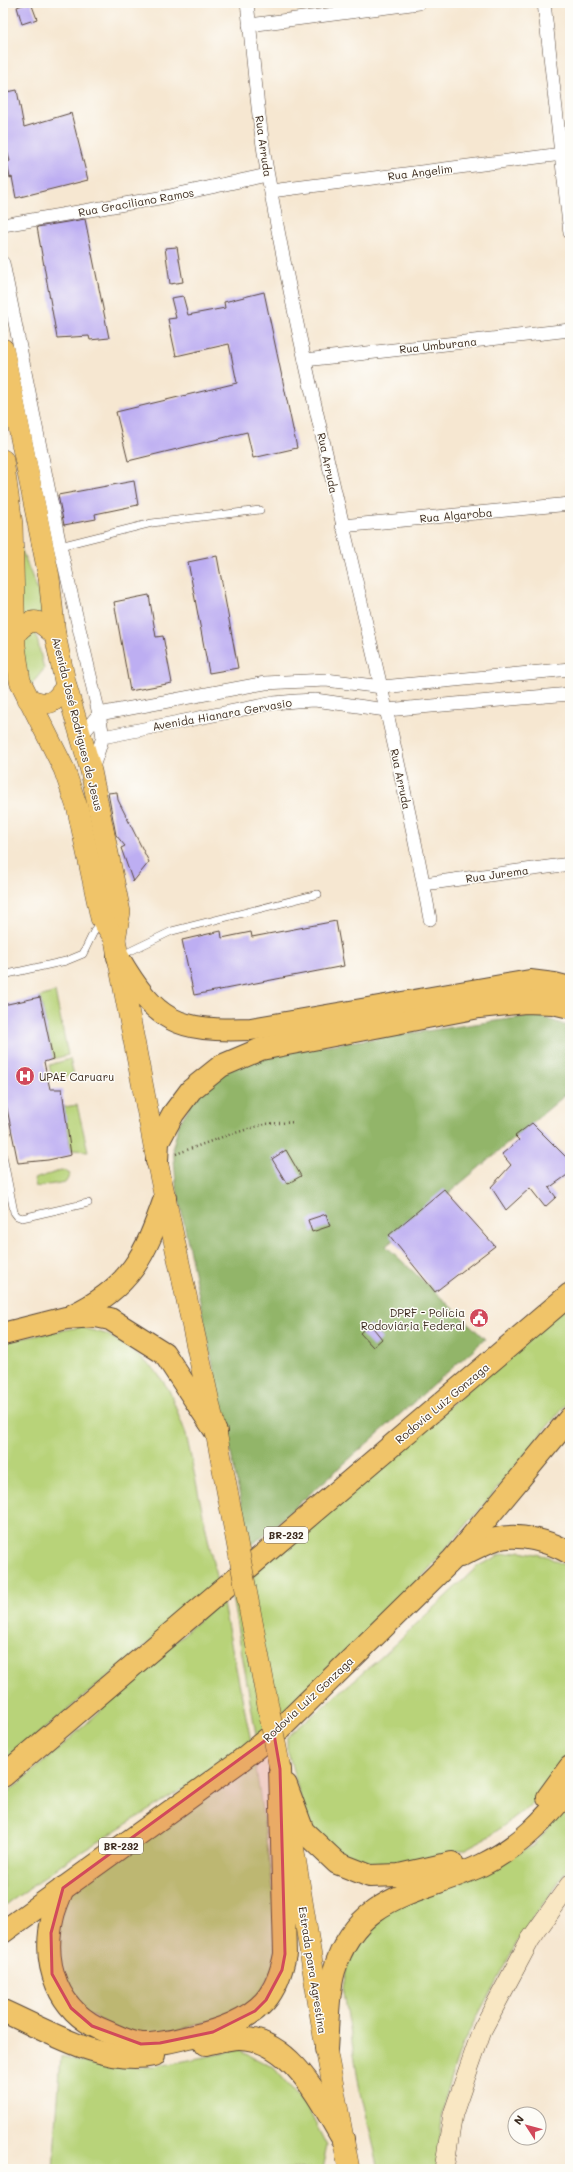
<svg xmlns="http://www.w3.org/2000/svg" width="573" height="2172" font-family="Mali,sans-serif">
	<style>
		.green { fill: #b8d379; stroke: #7a7e4c }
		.forest { fill: #92b569; stroke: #667044 }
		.building { fill: #bdaef2 }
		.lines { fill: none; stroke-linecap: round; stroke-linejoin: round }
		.lane-casing { stroke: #574639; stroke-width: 8 }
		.street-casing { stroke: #574639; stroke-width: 14 }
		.secondary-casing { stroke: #574639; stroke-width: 20 }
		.primary-casing { stroke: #574639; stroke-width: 22 }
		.highway-casing { stroke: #574639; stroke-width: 24 }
		.path { stroke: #574639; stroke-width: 2.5; stroke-dasharray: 1 3; stroke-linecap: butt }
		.lane { stroke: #fff; stroke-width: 7 }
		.street { stroke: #fff; stroke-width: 13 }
		.secondary { stroke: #f9e7c3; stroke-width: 19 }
		.primary { stroke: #f0c469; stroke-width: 21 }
		.highway { stroke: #f0c469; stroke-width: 22 }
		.primary-bridge-casing { stroke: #574639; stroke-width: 22; stroke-linecap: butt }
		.primary-bridge { stroke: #f0c469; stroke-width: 21 }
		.marked { fill: #d1495b; fill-opacity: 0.2; stroke: #d1495b; stroke-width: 3; stroke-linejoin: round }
		.labels { text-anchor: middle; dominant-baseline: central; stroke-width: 3; stroke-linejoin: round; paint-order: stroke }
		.shield { fill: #fdfcf7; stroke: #75695f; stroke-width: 1 }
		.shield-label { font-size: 10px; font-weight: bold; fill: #3b2a1e }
		.street-label { font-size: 11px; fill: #3b2a1e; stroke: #fdfcf7 }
		.poi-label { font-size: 11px; fill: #3b2a1e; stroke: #fdfcf7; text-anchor: start }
	</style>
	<rect width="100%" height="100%" fill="#fdfcf7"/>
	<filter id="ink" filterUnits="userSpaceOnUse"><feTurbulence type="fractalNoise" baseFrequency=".025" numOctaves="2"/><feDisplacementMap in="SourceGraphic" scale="8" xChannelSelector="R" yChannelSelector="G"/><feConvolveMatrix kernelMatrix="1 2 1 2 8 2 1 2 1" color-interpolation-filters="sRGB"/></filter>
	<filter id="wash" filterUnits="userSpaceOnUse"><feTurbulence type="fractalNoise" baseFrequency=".012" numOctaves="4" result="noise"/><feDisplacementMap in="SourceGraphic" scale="16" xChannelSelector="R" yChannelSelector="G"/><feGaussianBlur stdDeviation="0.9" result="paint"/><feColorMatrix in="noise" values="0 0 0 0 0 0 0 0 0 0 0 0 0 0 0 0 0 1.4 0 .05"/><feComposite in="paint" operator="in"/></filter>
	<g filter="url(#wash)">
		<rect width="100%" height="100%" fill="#f6e7d1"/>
		<!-- green -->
		<g class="green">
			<path d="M3 455 19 543 55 635 33 621 44 669 31 685 10 682 3 666V613L7 609 3 601Z"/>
			<path d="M55 992 68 1055 53 1059 40 997Z"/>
			<path d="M70 1059 74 1075 52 1078 49 1065Z"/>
			<path d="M77 1105 88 1151 71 1150 64 1107Z"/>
			<path d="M63 1170 70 1174 66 1182 36 1187 34 1179Z"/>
			<path d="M570 1303V1399L487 1501 416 1584 257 1740 231 1591Z"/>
			<path d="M80 1327 106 1334 126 1346 155 1370 169 1390 186 1434 218 1586 3 1763V1342Z"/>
			<path d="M521 1551 546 1556 570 1568V1755L532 1804 490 1836 465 1849 429 1859 368 1868 337 1855 309 1828 287 1749V1737L379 1659 478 1566 500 1555Z"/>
			<path d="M222 1599 252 1746 67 1861 3 1907V1797L62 1746Z"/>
			<path d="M254 1754 282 1953 253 2008 141 2041 72 2006 52 1953 67 1892Z"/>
			<path d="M570 1802V1866L522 1933 462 2045 444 2098 437 2169H379L359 2085 343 1986 350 1952 363 1927 391 1906 462 1882 533 1846Z"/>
			<path d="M239 2050 274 2068 306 2105 327 2146 322 2169H53L61 2056 97 2066 154 2067Z"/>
		</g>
		<!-- forest -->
		<path class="forest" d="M537 1015 570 1027V1091L386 1246 485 1339 250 1547 176 1184 173 1146 179 1124 199 1091 229 1067 267 1054Z"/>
		<g id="blocks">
			<!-- building -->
			<g class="building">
				<path d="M28 3H31L37 19 22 24 17 7Z"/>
				<path d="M17 90 24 127 71 113 88 180 16 198 12 177 10 178 7 162 10 161 3 137V133L7 132 3 114V93Z"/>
				<path d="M85 219 109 338 90 340 89 336 57 338 37 227Z"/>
				<path d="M177 247 183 282 170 284 165 248Z"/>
				<path d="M264 292 297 448 253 458 247 432 128 461 116 412 237 383 229 344 176 356 168 319 176 318 171 298 183 296 188 315 225 308 224 302Z"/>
				<path d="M134 481 138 505 95 514 96 519 64 525 58 495Z"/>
				<path d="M217 556 238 668 209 673 188 562Z"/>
				<path d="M149 595 156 637 163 636 172 683 130 691 114 602Z"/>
				<path d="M117 792 118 800 149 862 133 882 121 848 125 846 116 835 108 793Z"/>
				<path d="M336 921 344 966 194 995 182 940 221 931 222 938 251 932 252 937Z"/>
				<path d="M40 997 53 1059 44 1062 50 1089H62L71 1155 48 1160 18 1163 3 1089V1005Z"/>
				<path d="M532 1123 570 1161V1173L549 1188 556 1197 545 1207 530 1188 506 1210 491 1187 511 1165 502 1154 519 1140 515 1136Z"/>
				<path d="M286 1150 301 1176 287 1184 272 1159Z"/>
				<path d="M444 1189 495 1246 435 1292 389 1235Z"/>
				<path d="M326 1214 330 1226 312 1232 308 1220Z"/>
				<path d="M370 1324 382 1339 373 1347 360 1333Z"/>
			</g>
		</g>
	</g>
	<g filter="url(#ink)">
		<use href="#blocks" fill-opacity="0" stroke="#574639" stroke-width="1"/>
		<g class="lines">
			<!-- lane casing -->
			<g class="lane-casing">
				<g id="lane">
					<path d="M59 549 60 546 152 523 260 510"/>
					<path d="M120 956 172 931 318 894"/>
					<path d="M3 975 66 961 83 954 99 921"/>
					<path d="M3 1156 14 1212 17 1216 22 1218 88 1203"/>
				</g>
			</g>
			<!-- street casing -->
			<g class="street-casing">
				<g id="street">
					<path d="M247 3C254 60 257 119 268 176 312 426 384 670 430 919"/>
					<path d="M544 3 570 233"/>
					<path d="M249 25 419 3"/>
					<path d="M271 191 570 153"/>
					<path d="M3 225 165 197 267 175"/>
					<path d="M3 263 60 546 99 714 103 737"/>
					<path d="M305 360 570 330"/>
					<path d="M342 526 570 504"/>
					<path d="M80 737 99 714 265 683 326 680 382 687 570 669"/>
					<path d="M92 770 103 737 274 703 296 701 315 700 386 710 570 694"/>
					<path d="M424 884 570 864"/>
				</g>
			</g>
			<!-- secondary casing -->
			<g class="secondary-casing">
				<path id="secondary" d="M444 2169 453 2114 482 2030 530 1940 570 1884"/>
			</g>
			<!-- primary casing -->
			<g class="primary-casing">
				<g id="primary">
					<path d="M3 349 49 577 55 635 66 686 91 771 120 912 115 939 118 957 157 1161 215 1430"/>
					<path d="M3 460 12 524 15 646 20 681 64 769 78 810 101 918 115 939"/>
					<path d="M16 633C33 615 39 620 55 635"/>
					<path d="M28 699C48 707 55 704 66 686"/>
					<path d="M289 1821 326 2049 349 2169"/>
				</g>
			</g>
			<!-- highway casing -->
			<g class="highway-casing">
				<g id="highway">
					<path d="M118 957C156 1022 176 1032 251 1029L530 981 554 984 570 988"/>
					<path d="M157 1161 158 1142 173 1114 191 1090 221 1066 261 1049 479 1007 525 1002 553 1003 570 1007"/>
					<path d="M73 1315C131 1287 145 1256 165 1198"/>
					<path d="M3 1334 66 1318 96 1316 110 1319 164 1353 216 1432"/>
					<path d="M460 1556C471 1550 484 1543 496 1539 519 1532 551 1542 570 1553"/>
					<path d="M3 1776 570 1294"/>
					<path d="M286 1785 303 1831 337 1863 370 1876 399 1875 452 1863"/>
					<path d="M548 1797 570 1767"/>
					<path d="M63 1888C60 1897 55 1907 53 1916 41 1965 58 2012 105 2031 117 2036 130 2043 142 2044 159 2045 177 2040 193 2036 218 2031 248 2020 265 2001 276 1988 282 1970 285 1954L280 1769"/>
					<path d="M3 1932 240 1761 282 1727 453 1559 570 1418"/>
					<path d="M3 2011C48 2031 104 2066 154 2055"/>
					<path d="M206 2044C216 2042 228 2038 239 2038 292 2039 320 2101 343 2139"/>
					<path d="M326 2049C328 2024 327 1995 334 1971 357 1893 420 1894 482 1865 519 1847 545 1820 570 1788"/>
				</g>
			</g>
			<!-- path -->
			<path class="path" d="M176 1154 225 1136 265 1124 295 1122"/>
			<!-- lane -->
			<use href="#lane" class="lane"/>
			<!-- street -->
			<use href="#street" class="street"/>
			<!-- secondary -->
			<use href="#secondary" class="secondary"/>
			<!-- primary -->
			<use href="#primary" class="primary"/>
			<!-- highway -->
			<use href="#highway" class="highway"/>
			<!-- primary-bridge casing -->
			<g class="primary-bridge-casing">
				<path id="primary-bridge" d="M216 1432 280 1769"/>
			</g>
			<!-- primary-bridge -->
			<use href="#primary-bridge" class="primary-bridge"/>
		</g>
	</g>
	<!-- marked area -->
	<path class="marked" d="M274 1734 280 1769 285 1954 282 1970 266 2000 255 2011 213 2032 160 2043 141 2044 92 2026 71 2008 52 1974 51 1933 63 1888Z"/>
	<!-- icons -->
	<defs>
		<g id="hospital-disc" transform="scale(1)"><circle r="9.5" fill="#d1495b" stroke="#fdfcf7"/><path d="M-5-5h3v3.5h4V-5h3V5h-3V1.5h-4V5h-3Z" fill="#fff"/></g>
		<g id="civic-disc" transform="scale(1)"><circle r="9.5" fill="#d1495b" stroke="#fdfcf7"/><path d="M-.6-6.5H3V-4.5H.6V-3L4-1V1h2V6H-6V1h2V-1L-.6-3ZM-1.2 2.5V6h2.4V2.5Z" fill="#fff"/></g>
	</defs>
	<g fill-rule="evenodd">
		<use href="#hospital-disc" x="25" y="1076"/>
		<use href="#civic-disc" x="479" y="1318"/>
	</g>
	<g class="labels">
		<!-- shield labels -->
		<g class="shield">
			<rect x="264" y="1527" width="44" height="16" rx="3"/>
			<rect x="99" y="1838" width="44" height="16" rx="3"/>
		</g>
		<g class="shield-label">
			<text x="286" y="1535">BR-232</text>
			<text x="121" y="1846">BR-232</text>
		</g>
		<!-- street labels -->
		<g class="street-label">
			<text transform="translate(264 146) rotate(82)">Rua Arruda</text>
			<text transform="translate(420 172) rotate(-7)">Rua Angelim</text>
			<text transform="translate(136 202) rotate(-10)">Rua Graciliano Ramos</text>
			<text transform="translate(438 345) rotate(-6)">Rua Umburana</text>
			<text transform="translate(328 463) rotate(78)">Rua Arruda</text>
			<text transform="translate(456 515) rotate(-5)">Rua Algaroba</text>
			<text transform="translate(222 714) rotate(-10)">Avenida Hianara Gervasio</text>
			<text transform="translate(78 724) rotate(76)">Avenida José Rodrigues de Jesus</text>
			<text transform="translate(401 779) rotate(78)">Rua Arruda</text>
			<text transform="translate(497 874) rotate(-8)">Rua Jurema</text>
			<text transform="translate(442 1403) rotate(-40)">Rodovia Luiz Gonzaga</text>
			<text transform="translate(308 1699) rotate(-43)">Rodovia Luiz Gonzaga</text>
			<text transform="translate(313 1970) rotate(81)">Estrada para Agrestina</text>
		</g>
		<!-- poi labels -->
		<g class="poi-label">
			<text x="39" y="1076">UPAE Caruaru</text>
			<text x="465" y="1312" text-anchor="end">DPRF - Polícia<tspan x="465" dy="13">Rodoviária Federal</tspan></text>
		</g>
	</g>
	<!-- margin -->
	<rect width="573" height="2172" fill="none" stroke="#fdfcf7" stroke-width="16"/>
	<!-- north arrow -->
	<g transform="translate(527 2126) rotate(306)"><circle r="19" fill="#fdfcf7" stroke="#afa8a0"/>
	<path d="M0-3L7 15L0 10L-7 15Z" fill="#d1495b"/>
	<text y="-6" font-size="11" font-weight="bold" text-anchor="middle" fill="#3b2a1e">N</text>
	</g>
</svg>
